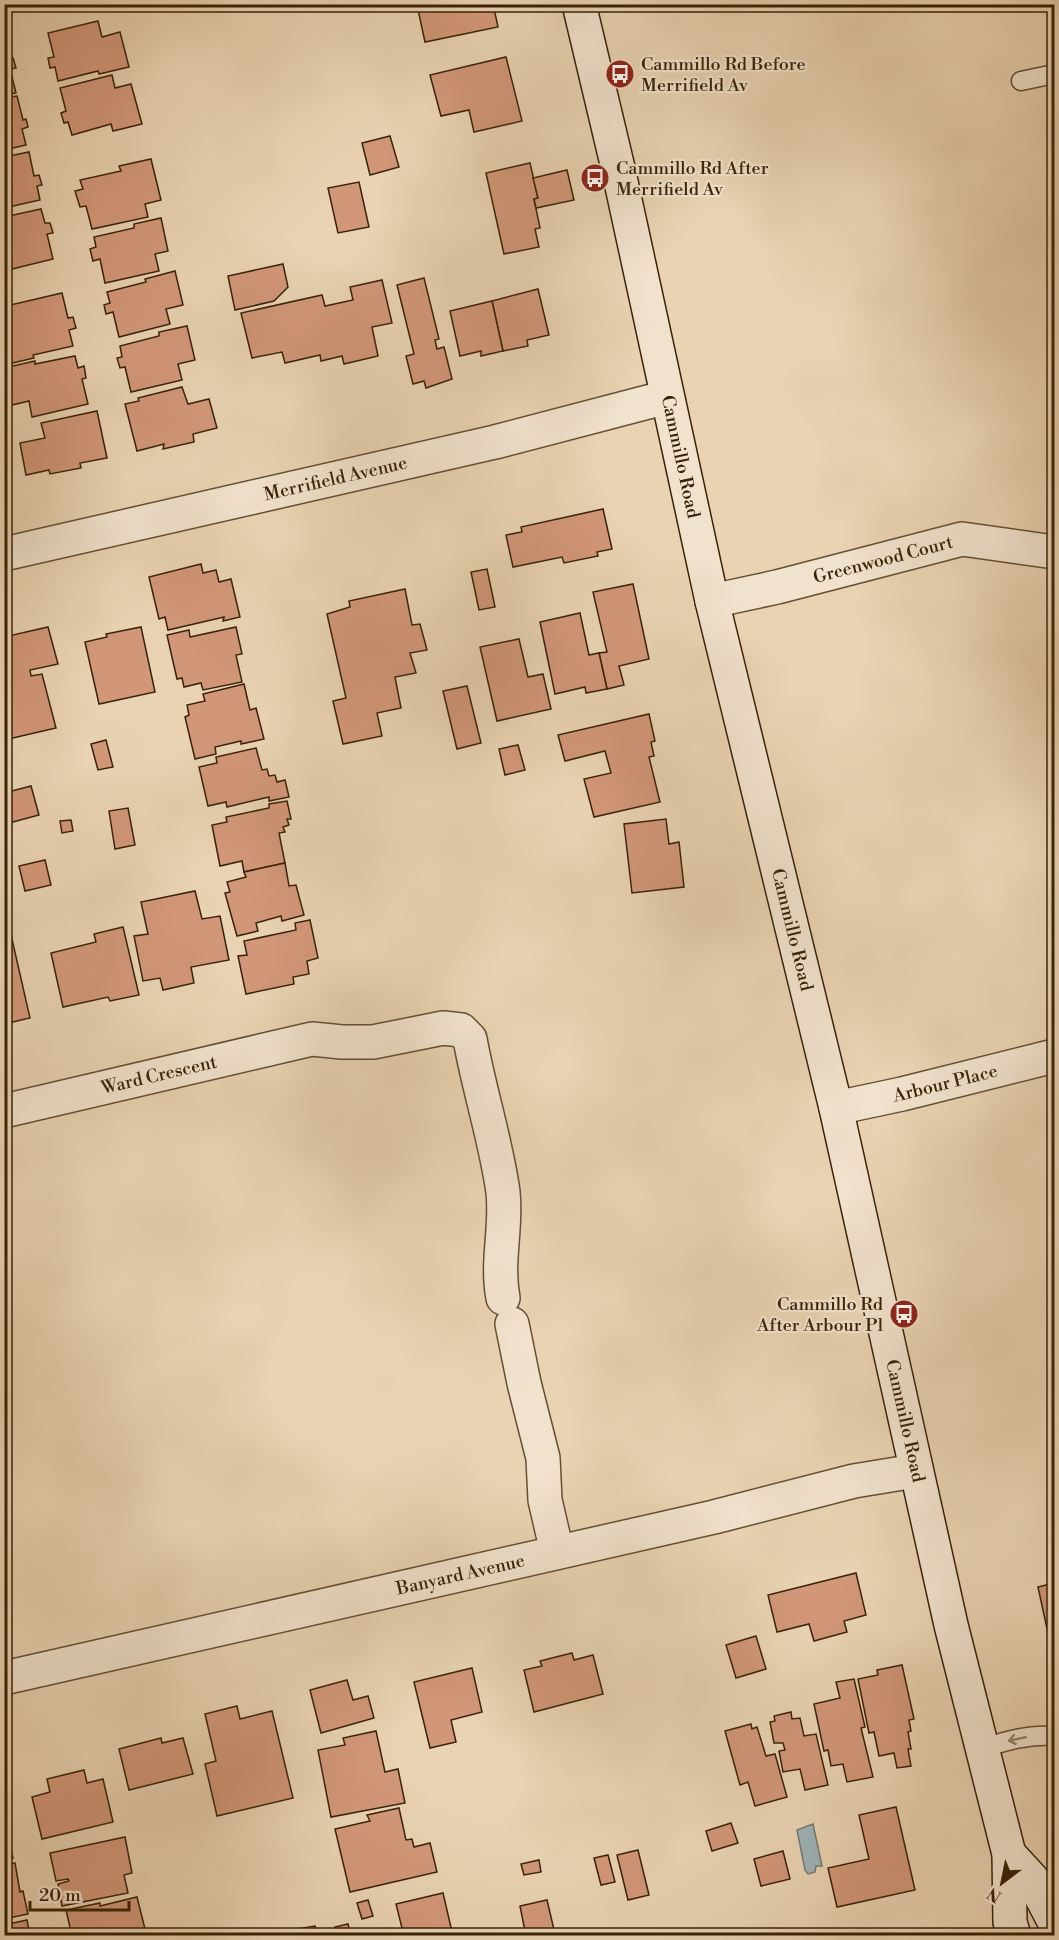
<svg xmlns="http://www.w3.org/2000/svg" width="1059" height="1940" font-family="'Libre Bodoni',serif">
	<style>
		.water { fill: #9eb4b9; stroke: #767a72; stroke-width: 1.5 }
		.building { fill: #d29779; stroke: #392308; stroke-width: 1.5 }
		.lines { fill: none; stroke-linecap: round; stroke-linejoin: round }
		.lane-casing { stroke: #654f32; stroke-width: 21 }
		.street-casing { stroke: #654f32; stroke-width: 36 }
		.secondary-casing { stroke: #392308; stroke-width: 36 }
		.lane { stroke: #f1e2cd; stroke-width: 18 }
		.street { stroke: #f1e2cd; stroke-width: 33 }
		.secondary { stroke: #f1e2cd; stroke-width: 33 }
		.oneway { stroke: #95826a }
		.labels { text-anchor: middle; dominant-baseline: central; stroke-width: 4.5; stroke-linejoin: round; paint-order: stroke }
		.poi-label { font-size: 18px; fill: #392308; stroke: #f1e2cd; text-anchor: start }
		.street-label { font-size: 18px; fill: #392308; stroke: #f1e2cd }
	</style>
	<rect width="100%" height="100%" fill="#e9d3b2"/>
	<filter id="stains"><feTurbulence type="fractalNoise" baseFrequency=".00333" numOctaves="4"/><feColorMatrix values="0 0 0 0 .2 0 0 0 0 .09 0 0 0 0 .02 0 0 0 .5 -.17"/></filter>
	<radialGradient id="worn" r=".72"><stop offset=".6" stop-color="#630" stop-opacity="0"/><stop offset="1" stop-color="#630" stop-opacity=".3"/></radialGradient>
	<!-- water -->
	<path class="water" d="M813 1824 822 1866H816L815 1872 808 1874 805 1870 797 1830Z"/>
	<!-- building -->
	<g class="building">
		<path d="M493 4 498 27 425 42 417 5Z"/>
		<path d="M98 21 102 37 120 32 129 67 99 74 98 71 58 81 55 67 50 68 48 58 54 57 48 33Z"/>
		<path d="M4 45 9 59 13 58 16 68 10 69 16 93 4 95Z"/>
		<path d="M506 57 522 121 474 132 469 110 441 116 430 75Z"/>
		<path d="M112 75 115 88 131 84 142 124 113 131 111 124 72 135 68 122 64 123 61 113 66 111 60 88Z"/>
		<path d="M17 96 23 120 26 119 28 127 22 129 26 145 4 150V98Z"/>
		<path d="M390 136 399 167 370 175 362 143Z"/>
		<path d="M29 152 34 176 39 175 42 185 37 186 40 200 4 208V157Z"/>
		<path d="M151 159 161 200 145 204 148 217 92 229 86 206 80 207 75 191 83 189 80 180 121 171 119 166Z"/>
		<path d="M530 163 538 198 534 199 540 228 535 229 539 247 504 254 486 173Z"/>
		<path d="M567 170 574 200 536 208 534 199 538 198 533 178Z"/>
		<path d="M359 182 369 227 338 233 328 188Z"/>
		<path d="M41 209 45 223H50L53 233 47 234 53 259 4 271V217Z"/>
		<path d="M161 218 168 251 155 254 159 271 105 283 100 259 93 261 90 249 96 247 94 237 134 228V224Z"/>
		<path d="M283 264 288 287 274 301 235 310 228 276Z"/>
		<path d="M175 271 183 305 166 309 170 324 119 337 113 312 106 314 104 305 110 303 107 292 146 282 145 279Z"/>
		<path d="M424 278 439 339 435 340 437 349 444 347 452 379 426 388 424 381 413 384 406 356 414 354 397 285Z"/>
		<path d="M382 280 392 323 372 327 378 356 344 364 342 356 321 361 320 355 285 363 282 352 252 358 241 313 322 295 325 306 353 300 350 287Z"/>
		<path d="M538 289 549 335 527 340 528 346 503 351 492 301Z"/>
		<path d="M62 293 68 318 73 317 76 328 69 330 73 346 33 355 34 358 4 365V323L9 322 6 306Z"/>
		<path d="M492 301 503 351 481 356V351L460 356 450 311Z"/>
		<path d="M187 326 195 360 178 364 182 380 131 392 125 367 120 368 117 358 122 357 120 346 159 336V332Z"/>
		<path d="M75 356 78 368 84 366 86 378 82 379 88 404 32 417 29 401 12 405 4 368 35 361V364Z"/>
		<path d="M182 387 188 404 209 399 217 428 193 434 194 442 163 449 164 444 137 451 125 404 139 401 138 398Z"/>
		<path d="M97 411 107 458 80 463 81 468 50 474 49 470 26 475 20 443 45 438 41 423Z"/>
		<path d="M603 509 612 549 597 552 598 556 564 563 562 557 513 567 506 535 522 532 521 527Z"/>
		<path d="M201 564 203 573 216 570 219 582 231 579 240 617 223 621 224 617 168 630 165 617 159 619 149 577Z"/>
		<path d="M487 569 495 607 479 610 471 572Z"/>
		<path d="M633 584 649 659 619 666 624 685 607 689 599 653 607 652 593 592Z"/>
		<path d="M405 589 412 625 420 624 427 650 410 653 416 673 395 677 401 708 377 713 382 736 343 744 333 701 346 698 327 614 350 607 349 601Z"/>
		<path d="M580 613 589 655 599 653 607 689 586 693 585 687 555 694 540 622Z"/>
		<path d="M48 627 58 664 30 670 31 676 42 674 56 728 4 740V637Z"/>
		<path d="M141 627 155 692 99 704 85 642 107 637 106 634Z"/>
		<path d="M236 627 242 654 236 655 242 682 203 690 201 683 184 687 182 678 177 679 167 635 189 630 190 637Z"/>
		<path d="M519 639 528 677 543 674 551 709 497 721 480 647Z"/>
		<path d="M244 684 250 710 256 708 264 739 241 744V741L215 747 216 754 195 759 185 717 189 715 187 705 205 701 203 694Z"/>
		<path d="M467 686 481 743 457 749 443 691Z"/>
		<path d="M649 714 655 741 651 742 654 756 649 757 660 802 594 817 584 779 611 773 605 751 565 761 558 735Z"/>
		<path d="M106 740 113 767 98 770 91 744Z"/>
		<path d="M518 745 525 770 505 775 499 749Z"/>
		<path d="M256 748 262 770 267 769 269 776 275 775 277 782 285 780 289 797 269 801V797L227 807 226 802 208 806 199 767 217 763 216 757Z"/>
		<path d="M31 786 39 815 9 823 4 806V793Z"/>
		<path d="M287 801 291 819H287L289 825 283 827 285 832 279 833 285 863 244 872 242 861 220 866 212 825 227 822 226 817 269 808V804Z"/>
		<path d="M128 808 135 845 115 849 109 811Z"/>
		<path d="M666 819 669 844 679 842 684 887 632 893 624 824Z"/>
		<path d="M71 820 73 831 62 833 60 821Z"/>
		<path d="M45 860 51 885 25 891 19 866Z"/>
		<path d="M285 863 289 886 296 885 304 915 282 921 281 916 256 923 258 931 237 936 225 893 230 892 227 882 246 877 244 872Z"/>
		<path d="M195 891 202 919 220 916 229 960 191 967 194 983 163 990 160 978 143 981 134 936 148 934 141 902Z"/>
		<path d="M310 920 318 958 307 961 309 974 293 977 294 984 246 994 238 956 247 955 244 941 296 930 295 923Z"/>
		<path d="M9 926 30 1018 4 1024V927Z"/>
		<path d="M123 927 139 995 110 1001 108 997 63 1007 51 953 96 942 94 934Z"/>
		<path d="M856 1573 866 1615 844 1621 847 1632 814 1641 809 1624 777 1632 768 1595Z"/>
		<path d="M1054 1583V1661L1038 1587Z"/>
		<path d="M756 1636 766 1669 736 1678 726 1645Z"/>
		<path d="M572 1653 574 1660 593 1655 603 1694 534 1712 524 1670 542 1666 540 1661Z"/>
		<path d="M902 1665 914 1719 909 1720 911 1731 908 1732 911 1749H908L911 1766 897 1768 894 1753 879 1756 874 1732 869 1733 858 1679 878 1675 877 1670Z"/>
		<path d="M472 1668 482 1712 451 1720 456 1742 430 1748 414 1682Z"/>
		<path d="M854 1679 865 1727 861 1728 873 1777 847 1782 843 1764 831 1766 828 1750 824 1751 814 1704 840 1698 836 1682Z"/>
		<path d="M347 1680 353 1700 368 1696 374 1718 321 1733 310 1690Z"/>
		<path d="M237 1706 240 1719 272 1711 293 1798 217 1816 205 1764 216 1761 205 1714Z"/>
		<path d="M791 1712 792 1719 800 1718 804 1736 816 1734 828 1785 805 1790 800 1769 783 1772 779 1751 785 1750 783 1743H774L770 1722 775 1721 774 1716Z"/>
		<path d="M751 1724 752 1729 757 1727 766 1756 775 1754 787 1797 755 1806 748 1782 740 1785 725 1731Z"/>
		<path d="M376 1731 385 1772 398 1769 405 1803 331 1817 318 1750 345 1745 343 1738Z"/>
		<path d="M161 1738 162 1743 183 1738 193 1774 129 1790 119 1749Z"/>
		<path d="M84 1770 87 1783 103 1779 113 1822 42 1839 32 1797 50 1792 47 1779Z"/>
		<path d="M4 1804 10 1826 5 1827 13 1858 4 1860Z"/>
		<path d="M896 1807 915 1890 837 1907 828 1868 869 1859 859 1815Z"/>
		<path d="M399 1808 406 1840 412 1839 414 1847 430 1843 437 1872 350 1892 335 1829 370 1821 367 1815Z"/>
		<path d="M731 1823 738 1843 712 1851 706 1831Z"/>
		<path d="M125 1837 132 1873 124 1875 128 1893 62 1906 58 1884 69 1881 68 1879 56 1881 50 1853Z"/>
		<path d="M638 1850 649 1895 628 1900 617 1855Z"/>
		<path d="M783 1851 790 1879 761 1886 754 1859Z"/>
		<path d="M608 1855 615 1882 601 1885 594 1858Z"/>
		<path d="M539 1860 541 1872 524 1875 521 1864Z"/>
		<path d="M15 1863 20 1892 23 1891 28 1914 4 1919V1865Z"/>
		<path d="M443 1893 453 1936H404L396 1904Z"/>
		<path d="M137 1897 145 1929 134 1932 135 1936H72L66 1910 100 1903V1906Z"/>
		<path d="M368 1900 373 1916 362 1919 357 1903Z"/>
		<path d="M547 1900 555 1934 526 1936 520 1906Z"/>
		<path d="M27 1920 30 1936H4V1925Z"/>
		<path d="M348 1924 351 1936H337L335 1927Z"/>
		<path d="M315 1926 317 1936H291L290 1930Z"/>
	</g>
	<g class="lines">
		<!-- lane casing -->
		<g class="lane-casing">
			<g id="lane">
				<path d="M1021 81 1054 74"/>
				<path d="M981 1749C1005 1741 1029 1734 1054 1736"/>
			</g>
		</g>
		<!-- street casing -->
		<g class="street-casing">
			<g id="street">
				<path id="s1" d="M4 554 495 442 667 397"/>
				<path id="s2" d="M712 601 777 587 962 539 1054 552"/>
				<path id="s3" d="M836 1108 902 1094 1054 1056"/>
				<path id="s4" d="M4 1111 312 1039 342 1042H373L443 1028 461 1030 470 1039C479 1090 496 1141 503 1192 507 1228 496 1261 503 1298"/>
				<path d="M512 1324 524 1383 543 1458 545 1500 557 1552"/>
				<path id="s5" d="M4 1678 714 1517 854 1481 915 1471"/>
			</g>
		</g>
		<!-- secondary casing -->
		<g class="secondary-casing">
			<g id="secondary">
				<path id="s6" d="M579 4 618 168 712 601 836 1108 951 1625 1009 1854 1010 1922 1014 1936"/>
				<path d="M1009 1854 1032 1879 1054 1921"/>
			</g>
		</g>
		<!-- lane -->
		<use href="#lane" class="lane"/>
		<!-- street -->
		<use href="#street" class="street"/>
		<!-- secondary -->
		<use href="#secondary" class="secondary"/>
	</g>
	<!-- one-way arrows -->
	<defs><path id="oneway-shaft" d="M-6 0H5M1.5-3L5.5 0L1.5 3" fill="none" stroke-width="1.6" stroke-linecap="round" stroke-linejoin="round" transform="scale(1.5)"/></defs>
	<use class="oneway" href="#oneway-shaft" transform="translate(1017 1739) rotate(168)"/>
	<!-- icons -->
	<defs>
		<g id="bus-disc" transform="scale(1.5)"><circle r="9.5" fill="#8f2418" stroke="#f1e2cd"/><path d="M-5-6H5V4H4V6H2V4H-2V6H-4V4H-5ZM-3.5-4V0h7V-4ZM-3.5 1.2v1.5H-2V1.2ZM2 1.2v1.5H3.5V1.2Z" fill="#fff"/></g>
	</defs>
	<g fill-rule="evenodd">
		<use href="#bus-disc" x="620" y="74"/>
		<use href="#bus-disc" x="595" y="178"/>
		<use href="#bus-disc" x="904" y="1314"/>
	</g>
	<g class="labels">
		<!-- poi labels -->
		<g class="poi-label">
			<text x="641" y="64">Cammillo Rd Before<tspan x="641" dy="21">Merrifield Av</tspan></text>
			<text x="616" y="168">Cammillo Rd After<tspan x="616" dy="21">Merrifield Av</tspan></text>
			<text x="883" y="1304" text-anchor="end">Cammillo Rd<tspan x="883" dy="21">After Arbour Pl</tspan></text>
		</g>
		<!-- street labels -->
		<g class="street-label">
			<text stroke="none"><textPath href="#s6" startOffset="464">Cammillo Road</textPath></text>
			<text stroke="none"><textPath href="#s1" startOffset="340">Merrifield Avenue</textPath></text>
			<text stroke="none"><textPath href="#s2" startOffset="176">Greenwood Court</textPath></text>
			<text stroke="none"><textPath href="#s6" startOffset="950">Cammillo Road</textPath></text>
			<text stroke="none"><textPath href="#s4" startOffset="159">Ward Crescent</textPath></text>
			<text stroke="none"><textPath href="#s3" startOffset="112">Arbour Place</textPath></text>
			<text stroke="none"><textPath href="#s6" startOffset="1454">Cammillo Road</textPath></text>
			<text stroke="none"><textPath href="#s5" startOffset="468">Banyard Avenue</textPath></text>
		</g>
	</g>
	<!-- margin -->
	<rect width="1059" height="1940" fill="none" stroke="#e9d3b2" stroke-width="24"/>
	<rect x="6" y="6" width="1047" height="1928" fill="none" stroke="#392308" stroke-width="3"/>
	<rect x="12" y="12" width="1035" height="1916" fill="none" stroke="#392308" stroke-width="1.5"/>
	<!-- north arrow -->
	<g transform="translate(1002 1883) rotate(212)" stroke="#f1e2cd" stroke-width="4.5" paint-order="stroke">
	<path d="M0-4.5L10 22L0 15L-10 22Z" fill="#392308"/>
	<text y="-9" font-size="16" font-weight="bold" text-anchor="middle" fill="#392308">N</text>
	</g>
	<!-- scale -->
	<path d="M30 1901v9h99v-9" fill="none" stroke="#392308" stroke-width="3"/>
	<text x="39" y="1901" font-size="18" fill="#392308" stroke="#f1e2cd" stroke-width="4.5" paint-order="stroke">20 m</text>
	<rect width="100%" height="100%" filter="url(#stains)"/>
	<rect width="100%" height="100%" fill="url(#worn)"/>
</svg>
